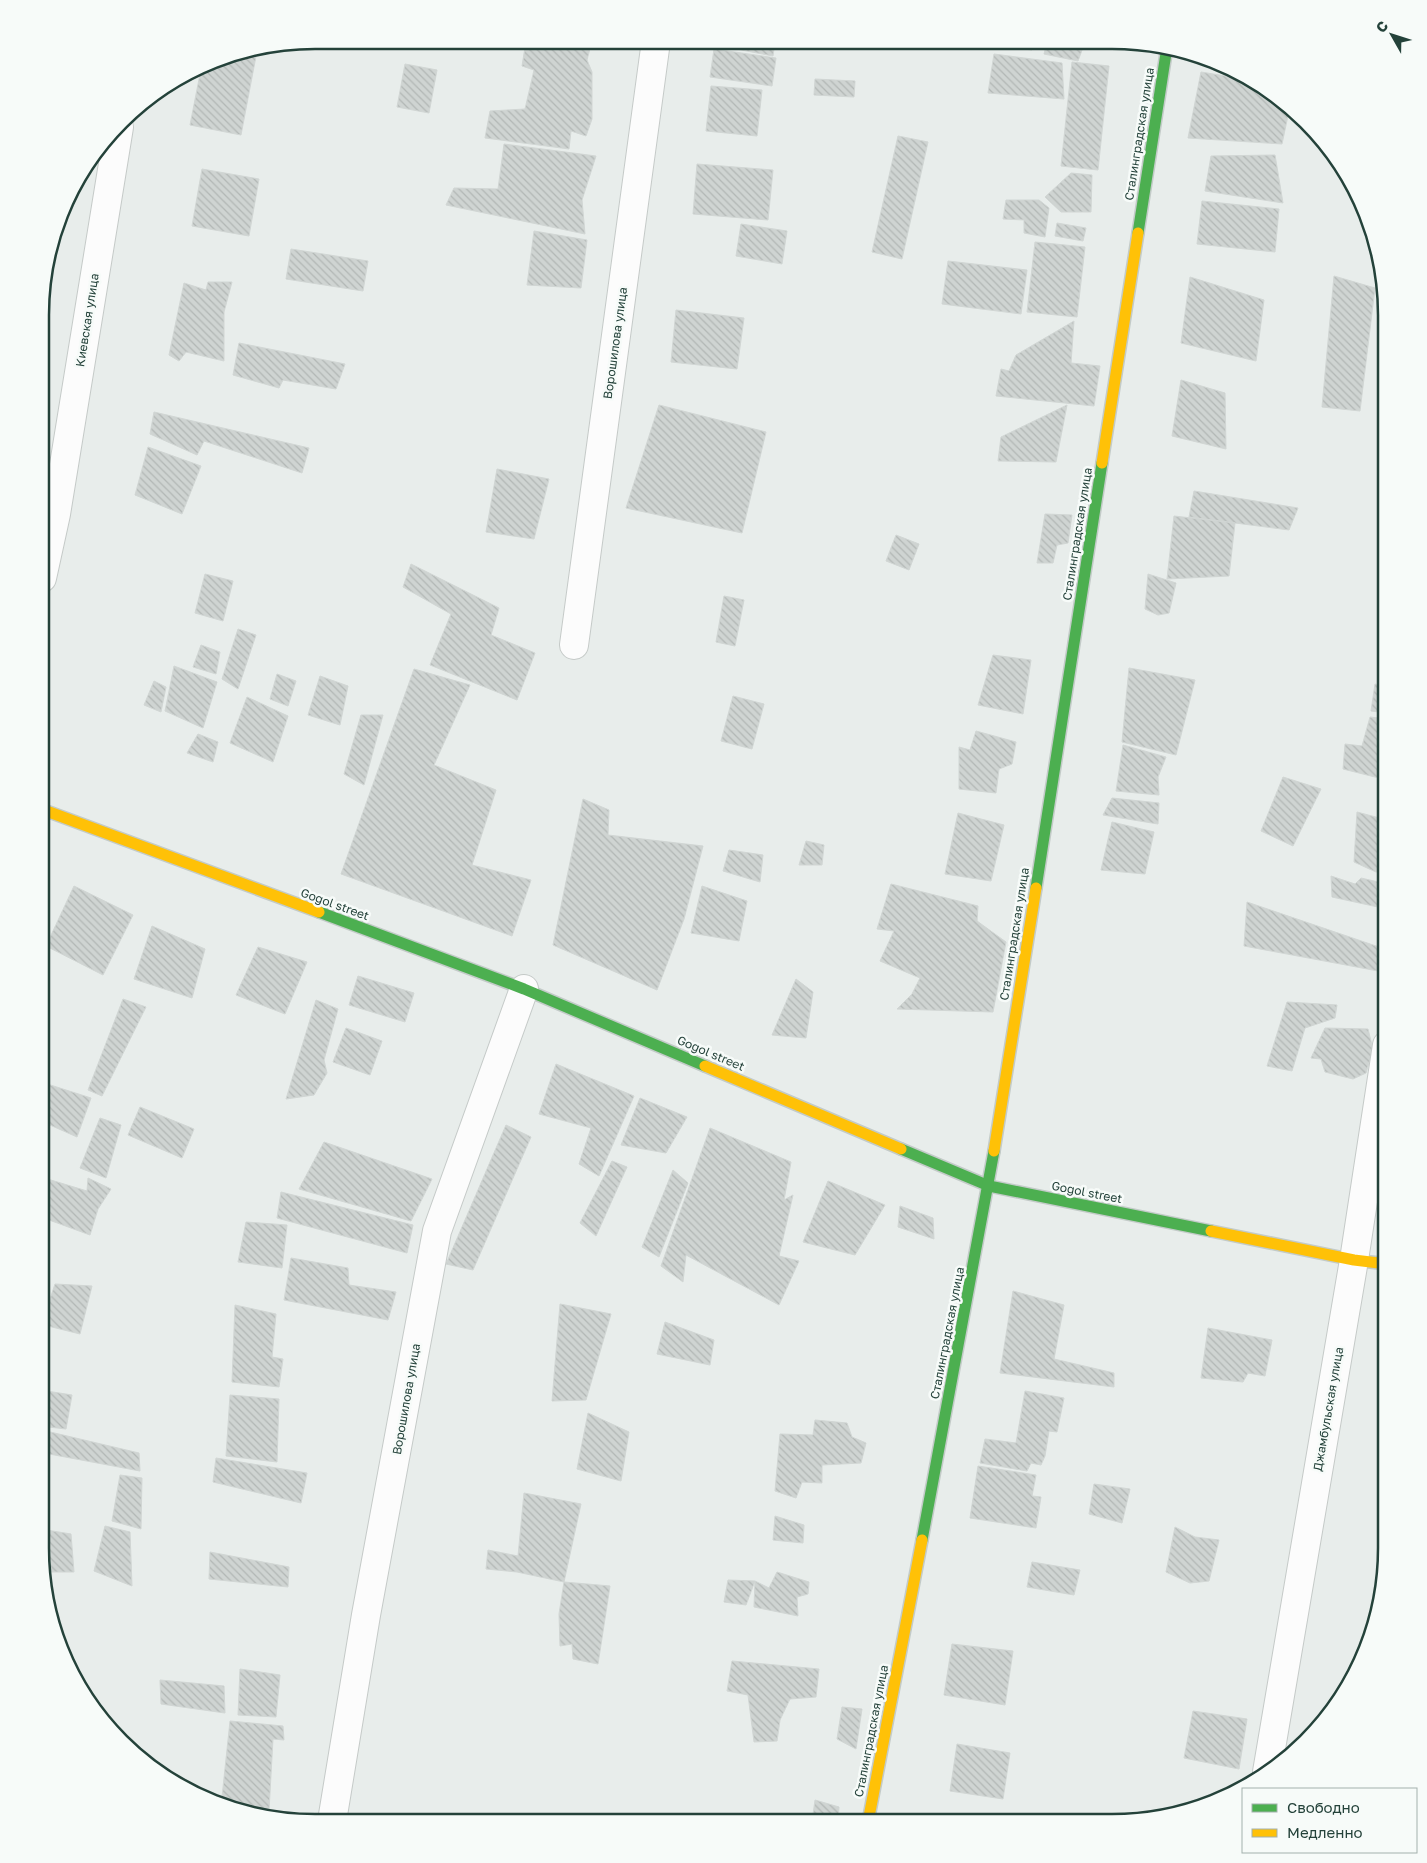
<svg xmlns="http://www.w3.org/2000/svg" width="1427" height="1863" font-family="'Golos Text',sans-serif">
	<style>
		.building { fill: url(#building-back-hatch); stroke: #d1d6d4 }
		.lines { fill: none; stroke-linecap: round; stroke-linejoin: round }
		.street-casing { stroke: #c5cac8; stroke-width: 30 }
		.fast-casing { stroke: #c3cbc8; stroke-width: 14 }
		.slow-casing { stroke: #c3cbc8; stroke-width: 14 }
		.street { stroke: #fcfcfc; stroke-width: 28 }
		.fast { stroke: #4caf50; stroke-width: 11 }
		.slow { stroke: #ffc107; stroke-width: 11 }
		.labels { text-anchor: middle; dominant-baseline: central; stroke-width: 5; stroke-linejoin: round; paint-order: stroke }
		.street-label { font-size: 12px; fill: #24423a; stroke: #f7fbf9 }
		.rim { fill: none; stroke: #24423a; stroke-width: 2.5 }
	</style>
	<defs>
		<pattern id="building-back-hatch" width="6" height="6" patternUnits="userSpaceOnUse" patternTransform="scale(1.25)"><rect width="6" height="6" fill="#cfd4d2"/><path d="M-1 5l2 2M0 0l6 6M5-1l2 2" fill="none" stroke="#b2b7b5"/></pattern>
	</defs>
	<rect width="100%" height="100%" fill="#e8edeb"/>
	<!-- building -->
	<g class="building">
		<path d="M526 41H592L587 60 592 72V119L586 136 571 131 569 149 485 138 490 111 525 109 534 70 522 66Z"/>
		<path d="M716 41H775L773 56 715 45Z"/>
		<path d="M1000 42H1034L1032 50 999 46Z"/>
		<path d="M1047 42H1085L1078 61 1044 54Z"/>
		<path d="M714 49 776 58 772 86 710 77Z"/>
		<path d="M254 50 257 51 241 135 190 125 201 69 226 55Z"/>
		<path d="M994 54 1062 63 1064 99 988 93Z"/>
		<path d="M1072 62 1109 66 1098 170 1061 166Z"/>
		<path d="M405 64 437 70 429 113 397 107Z"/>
		<path d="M1201 72 1250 80 1279 97 1290 106 1282 144 1188 138Z"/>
		<path d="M815 79 855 81 854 97 814 95Z"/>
		<path d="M711 86 762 90 757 136 706 131Z"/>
		<path d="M898 136 928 142 902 259 872 252Z"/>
		<path d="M504 144 596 156 582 200 585 234 446 205 454 188 498 189Z"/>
		<path d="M1275 155 1283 203 1205 191 1211 156Z"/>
		<path d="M697 164 773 170 768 220 693 214Z"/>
		<path d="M202 169 259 179 249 236 192 226Z"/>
		<path d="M1071 173 1092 175 1091 212H1061L1045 197Z"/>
		<path d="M1006 200H1039L1049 208 1045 237 1024 233V220L1003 219Z"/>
		<path d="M1202 201 1279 209 1275 252 1197 244Z"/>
		<path d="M1057 223 1086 228 1083 241 1055 236Z"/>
		<path d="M741 224 787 231 782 264 736 256Z"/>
		<path d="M534 231 587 240 581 288 527 285Z"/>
		<path d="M1035 242 1085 247 1077 317 1027 312Z"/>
		<path d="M291 249 368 261 363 291 286 279Z"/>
		<path d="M50 257 48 276H43Z"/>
		<path d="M948 261 1027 270 1021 314 942 304Z"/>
		<path d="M1334 276 1375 288 1360 411 1322 407Z"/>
		<path d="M1190 277 1264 300 1256 361 1181 343Z"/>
		<path d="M208 282H232L224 312V361L186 352 179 361 169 355 184 283 206 290Z"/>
		<path d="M42 307 49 309 42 334Z"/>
		<path d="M676 310 744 318 737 369 671 362Z"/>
		<path d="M1074 321 1071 363 1100 366 1094 406 996 396 1001 369 1009 371 1016 355Z"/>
		<path d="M239 343 345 364 336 389 283 380 279 388 233 375Z"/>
		<path d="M1181 380 1225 393 1226 449 1172 436Z"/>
		<path d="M659 405 766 432 742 533 626 508Z"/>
		<path d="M1067 405 1056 462 998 461 1001 437Z"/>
		<path d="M154 412 309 448 302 473 204 441 197 455 150 434Z"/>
		<path d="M148 447 201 466 182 514 135 495Z"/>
		<path d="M497 469 549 479 534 539 486 532Z"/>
		<path d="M1194 491 1298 508 1289 530 1189 517Z"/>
		<path d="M1045 514 1072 515 1068 543 1057 545 1053 563H1037Z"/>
		<path d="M1174 516 1235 523 1229 576 1167 579Z"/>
		<path d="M896 535 919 544 909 570 886 561Z"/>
		<path d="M411 564 499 608 491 635 535 653 517 700 430 665 451 614 403 587Z"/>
		<path d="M205 574 233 581 223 621 195 613Z"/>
		<path d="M1148 574 1176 583 1169 613 1158 615 1145 609Z"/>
		<path d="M724 596 744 600 735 646 716 642Z"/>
		<path d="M238 629 256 635 238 689 222 679Z"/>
		<path d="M201 645 220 652 216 674 193 667Z"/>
		<path d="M993 655 1031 660 1023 714 978 705Z"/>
		<path d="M174 666 217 682 203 728 165 711Z"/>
		<path d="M1129 668 1195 680 1176 755 1122 742Z"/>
		<path d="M414 669 470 685 434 765 496 790 472 865 531 880 512 936 341 874Z"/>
		<path d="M277 674 296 681 288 706 270 699Z"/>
		<path d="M320 676 348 686 340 725 308 715Z"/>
		<path d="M154 681 166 687 161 712 144 705Z"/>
		<path d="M1375 684 1387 687V713L1371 711Z"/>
		<path d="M733 696 764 704 752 749 721 741Z"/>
		<path d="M247 697 288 716 273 762 230 743Z"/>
		<path d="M361 715H383L364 785 344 774Z"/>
		<path d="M1370 717 1387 719V780L1343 769 1345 744 1362 746Z"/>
		<path d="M976 731 1016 742 1012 764 999 769 996 793 959 789V747L970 750Z"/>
		<path d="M198 734 218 742 213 762 187 753Z"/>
		<path d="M1123 745 1166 757 1158 777 1159 795 1116 791Z"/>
		<path d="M1283 777 1321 789 1293 846 1261 831Z"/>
		<path d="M1112 798 1159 803 1158 824 1103 815Z"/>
		<path d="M583 799 609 810 608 835 703 846 684 919 657 990 553 945Z"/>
		<path d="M1357 812 1387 820V870L1376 872 1354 862Z"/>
		<path d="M958 813 1004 825 991 881 945 874Z"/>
		<path d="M1112 822 1154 832 1145 874 1101 870Z"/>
		<path d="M806 841 824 845 822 865H799Z"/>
		<path d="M729 850 763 855 760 882 723 871Z"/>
		<path d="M1331 876 1355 884 1361 878 1387 884V909L1332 897Z"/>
		<path d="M891 884 978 906 977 921 1006 942 993 1012 897 1009 912 994 920 978 880 961 894 931 877 929Z"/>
		<path d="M74 886 133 915 103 975 46 946Z"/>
		<path d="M702 886 747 901 739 941 691 933Z"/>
		<path d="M1247 902 1379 947 1378 971 1244 946Z"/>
		<path d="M152 926 205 949 192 998 134 979Z"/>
		<path d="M258 947 307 962 285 1014 236 995Z"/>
		<path d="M358 976 414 993 405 1022 349 1005Z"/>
		<path d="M796 979 813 992 806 1038 772 1035Z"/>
		<path d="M123 999 146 1007 102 1096 88 1090Z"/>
		<path d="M316 1000 338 1009 324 1060 327 1073 314 1095 286 1099Z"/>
		<path d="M1287 1002 1337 1005 1335 1018 1305 1028 1292 1071 1267 1066Z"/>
		<path d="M346 1028 382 1041 370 1075 333 1062Z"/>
		<path d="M1325 1028 1368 1029 1373 1049 1366 1073 1353 1079 1325 1072 1321 1059 1311 1058Z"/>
		<path d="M556 1064 634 1096 599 1176 579 1164 591 1128 539 1114Z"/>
		<path d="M41 1082 91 1098 77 1137 41 1121Z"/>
		<path d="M640 1098 687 1117 666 1153 621 1145Z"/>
		<path d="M140 1107 194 1129 182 1158 128 1135Z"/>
		<path d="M100 1118 121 1125 106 1178 80 1168Z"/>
		<path d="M506 1125 531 1137 473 1270 446 1264Z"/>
		<path d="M710 1128 791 1162 784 1200 793 1195 779 1256 799 1261 779 1305 686 1255 683 1282 661 1266Z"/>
		<path d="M324 1142 432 1179 411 1221 299 1189Z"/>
		<path d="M612 1161 627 1167 596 1236 580 1223Z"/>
		<path d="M673 1170 688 1183 659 1257 642 1247Z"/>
		<path d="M41 1177 87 1191 88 1178 111 1189 98 1209 90 1235 41 1217Z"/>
		<path d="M828 1181 885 1205 855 1255 803 1242Z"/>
		<path d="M281 1192 413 1225 407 1253 277 1218Z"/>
		<path d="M900 1206 933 1218 934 1239 898 1227Z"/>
		<path d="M246 1222 287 1225 282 1268 238 1262Z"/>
		<path d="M291 1258 348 1268 349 1285 396 1292 388 1320 284 1300Z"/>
		<path d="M55 1284 92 1286 80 1334 40 1324 41 1301 49 1302Z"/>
		<path d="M1013 1291 1064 1305 1054 1359 1114 1373V1387L1000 1373Z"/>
		<path d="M560 1304 611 1314 586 1400 552 1401Z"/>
		<path d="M235 1305 276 1314 272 1357 283 1359 279 1387 232 1382Z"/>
		<path d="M665 1322 714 1340 710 1365 657 1354Z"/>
		<path d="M1208 1328 1272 1340 1265 1376 1248 1373 1243 1382 1201 1378Z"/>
		<path d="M40 1390 72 1395 66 1429 40 1426Z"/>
		<path d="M1025 1391 1064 1398 1057 1432 1049 1431 1045 1456 1041 1465 1031 1463 1027 1471 980 1463 985 1439 1016 1443Z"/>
		<path d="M230 1395 279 1399 277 1462 226 1456Z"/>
		<path d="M588 1413 629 1432 621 1481 577 1469Z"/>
		<path d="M815 1420 847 1423 852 1437 866 1443 861 1463 822 1465V1483L802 1482 796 1498 775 1491 780 1434 813 1435Z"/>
		<path d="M46 1431 139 1453 140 1471 44 1453Z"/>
		<path d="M216 1458 307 1473 301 1503 213 1482Z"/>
		<path d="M978 1466 1036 1475 1032 1496 1041 1497 1036 1528 970 1518Z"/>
		<path d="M120 1475 142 1478 141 1529 112 1521Z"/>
		<path d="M1094 1484 1130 1489 1122 1523 1089 1514Z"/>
		<path d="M524 1493 581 1504 564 1582 517 1572 486 1569 488 1550 518 1556Z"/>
		<path d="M775 1516 804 1525 803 1543 773 1540Z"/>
		<path d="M105 1526 130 1532 132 1586 94 1571Z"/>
		<path d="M1175 1527 1195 1537 1219 1540 1209 1581 1190 1583 1166 1572Z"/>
		<path d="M40 1529 71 1534 74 1572H43L40 1549Z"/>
		<path d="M210 1552 289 1567 288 1587 209 1579Z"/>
		<path d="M1032 1562 1080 1570 1074 1595 1027 1587Z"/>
		<path d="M777 1572 809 1582 808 1594 797 1597 798 1616 754 1607 755 1581 769 1588Z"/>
		<path d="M728 1580 755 1581 746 1605 724 1602Z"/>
		<path d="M564 1582 610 1586 598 1664 573 1659 572 1644 560 1646 559 1614Z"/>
		<path d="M952 1644 1013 1651 1005 1705 944 1695Z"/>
		<path d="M732 1661 819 1669 816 1697 790 1699 780 1720 777 1741 754 1742 748 1695 727 1691Z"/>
		<path d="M240 1669 280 1675 276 1717 238 1715Z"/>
		<path d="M160 1680 224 1686 225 1713 161 1704Z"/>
		<path d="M842 1707 862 1709 856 1749 837 1739Z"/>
		<path d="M1193 1711 1247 1719 1239 1769 1184 1758Z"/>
		<path d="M230 1721 283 1726 284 1740 273 1739 269 1811 222 1797Z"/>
		<path d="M957 1744 1010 1753 1003 1799 950 1791Z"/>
		<path d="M815 1800 839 1807 838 1822H812Z"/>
		<path d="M922 1817 964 1823 921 1822Z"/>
	</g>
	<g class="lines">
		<!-- street casing -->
		<g class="street-casing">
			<g id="street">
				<path d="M42 578 56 514 119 127"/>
				<path d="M574 645 656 41"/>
				<path d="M1267 1772 1354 1260 1387 1045"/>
				<path d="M332 1821 366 1615 437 1231 524 989"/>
			</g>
		</g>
		<!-- fast casing -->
		<g class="fast-casing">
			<g id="fast">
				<path d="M1138 233 1167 47"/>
				<path d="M1036 888 1102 463"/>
				<path d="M319 912 524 989 705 1066"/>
				<path d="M901 1149 989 1186 1211 1231"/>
				<path d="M922 1540 994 1151"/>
			</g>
		</g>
		<!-- slow casing -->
		<g class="slow-casing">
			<g id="slow">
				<path d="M1102 463 1138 233"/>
				<path d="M41 809 319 912"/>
				<path d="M705 1066 901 1149"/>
				<path d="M994 1151 1036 888"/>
				<path d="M1211 1231 1354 1260 1387 1264"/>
				<path d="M868 1822 922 1540"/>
			</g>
		</g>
		<!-- street -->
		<use href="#street" class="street"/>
		<!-- fast -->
		<use href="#fast" class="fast"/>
		<!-- slow -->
		<use href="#slow" class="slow"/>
	</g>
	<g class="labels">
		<!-- street labels -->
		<g class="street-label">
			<text transform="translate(1139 134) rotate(-81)">Сталинградская улица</text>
			<text transform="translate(87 320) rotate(-81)">Киевская улица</text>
			<text transform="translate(615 343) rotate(-82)">Ворошилова улица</text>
			<text transform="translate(1077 534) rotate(-81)">Сталинградская улица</text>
			<text transform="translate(335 904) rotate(20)">Gogol street</text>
			<text transform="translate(1014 934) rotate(-81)">Сталинградская улица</text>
			<text transform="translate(711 1053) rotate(23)">Gogol street</text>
			<text transform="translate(1087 1192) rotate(11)">Gogol street</text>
			<text transform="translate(947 1333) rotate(-79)">Сталинградская улица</text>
			<text transform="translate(406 1399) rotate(-80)">Ворошилова улица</text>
			<text transform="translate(1328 1409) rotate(-80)">Джамбульская улица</text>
			<text transform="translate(871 1731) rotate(-79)">Сталинградская улица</text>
		</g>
	</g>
	<!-- crop -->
	<path d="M0 0H1427V1863H0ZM315 49H1112A266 266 0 0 1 1378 315V1548A266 266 0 0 1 1112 1814H315A266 266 0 0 1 49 1548V315A266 266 0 0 1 315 49Z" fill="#f7fbf9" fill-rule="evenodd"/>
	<path class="rim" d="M315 49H1112A266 266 0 0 1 1378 315V1548A266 266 0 0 1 1112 1814H315A266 266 0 0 1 49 1548V315A266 266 0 0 1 315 49Z"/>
	<!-- legend -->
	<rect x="1242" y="1788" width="175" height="65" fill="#f7fbf9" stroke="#a3b1ad"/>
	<rect x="1252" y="1804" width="25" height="8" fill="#4caf50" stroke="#a3b1ad"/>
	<text x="1287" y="1813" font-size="15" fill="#24423a">Свободно</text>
	<rect x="1252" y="1829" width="25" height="8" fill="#ffc107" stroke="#a3b1ad"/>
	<text x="1287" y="1838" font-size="15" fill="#24423a">Медленно</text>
	<!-- north arrow -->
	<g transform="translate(1392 35) rotate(309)" stroke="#f7fbf9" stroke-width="4" paint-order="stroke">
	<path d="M0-4L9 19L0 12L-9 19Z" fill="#24423a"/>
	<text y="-8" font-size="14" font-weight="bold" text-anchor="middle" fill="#24423a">С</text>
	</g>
</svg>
